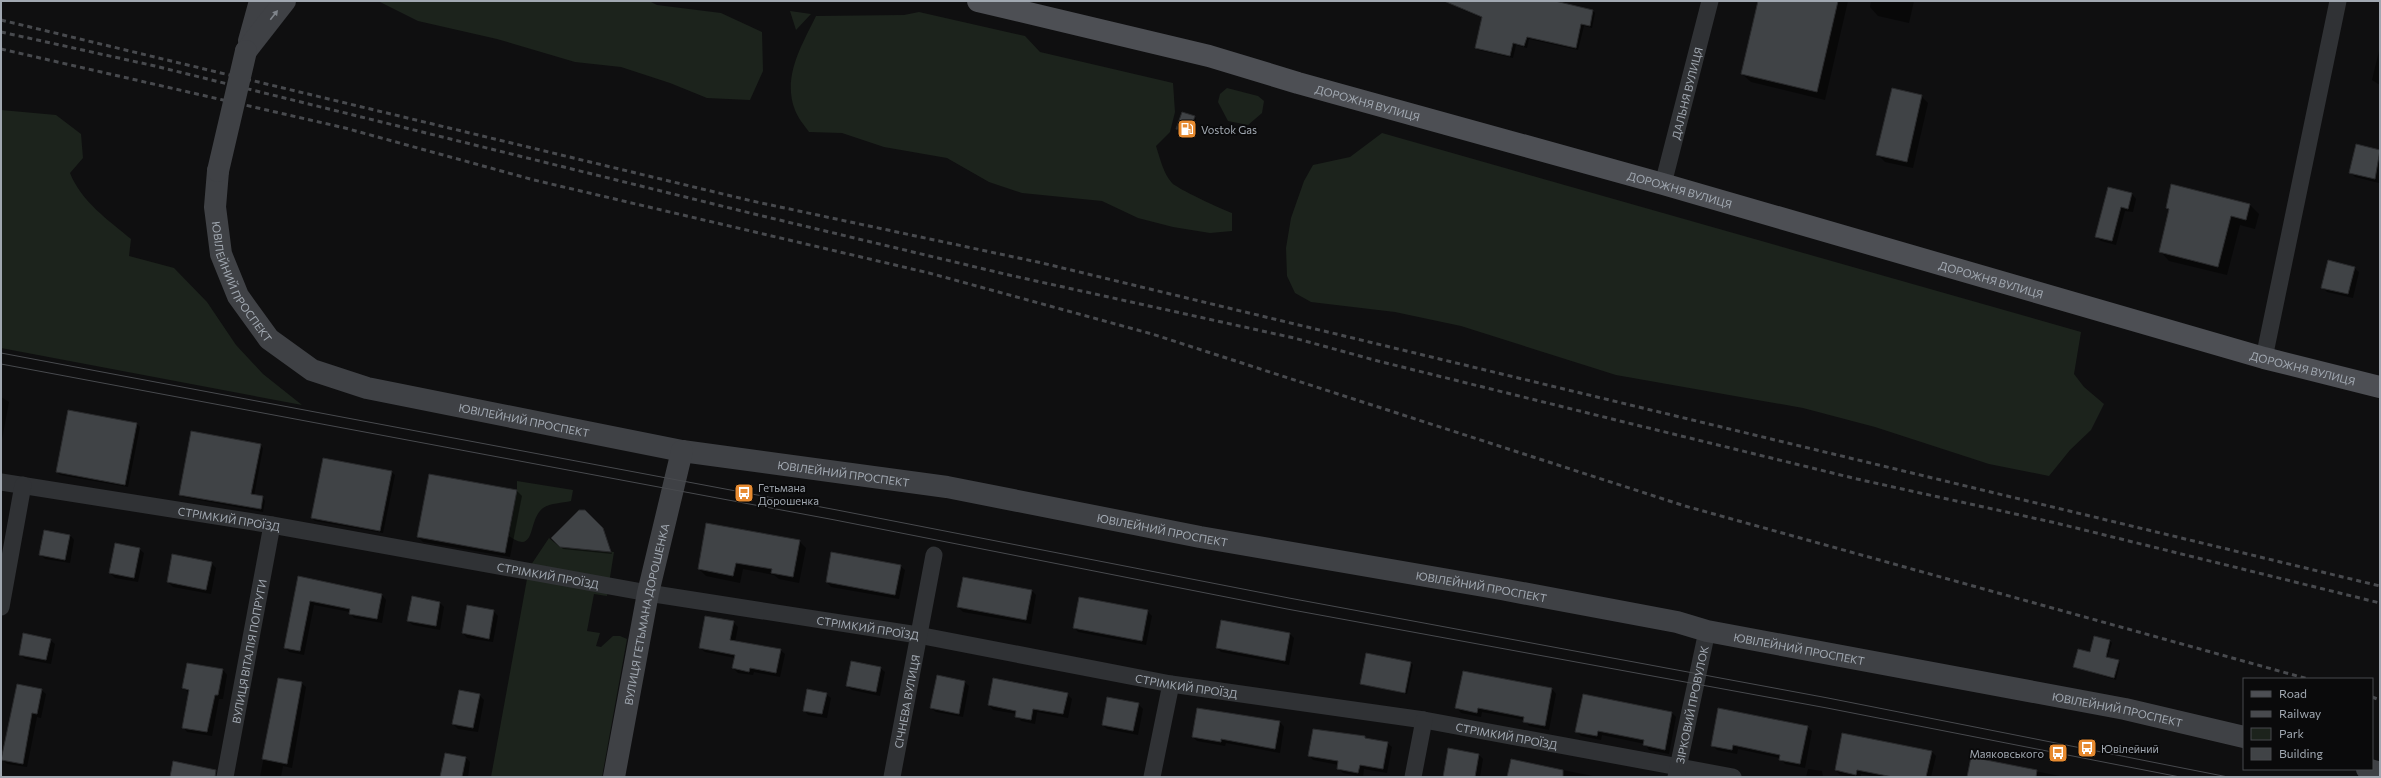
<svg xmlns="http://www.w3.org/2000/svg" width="2381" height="778" font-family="Commissioner,sans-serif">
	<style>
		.green { fill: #1c231c }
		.shadow { fill: #0007 }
		.building { fill: #404346; stroke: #292a2c }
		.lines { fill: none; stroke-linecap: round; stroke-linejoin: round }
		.street { stroke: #303235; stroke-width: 17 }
		.secondary { stroke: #3f4145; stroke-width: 22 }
		.primary { stroke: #4d4f54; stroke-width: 22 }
		.tram { stroke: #484a4e; stroke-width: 1 }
		.rail { stroke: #484a4e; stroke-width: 3; stroke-dasharray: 5 4; stroke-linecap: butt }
		.secondary-bridge { stroke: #3f4145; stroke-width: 22 }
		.oneway { fill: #7f848b }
		.labels { text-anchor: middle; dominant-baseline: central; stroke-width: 3.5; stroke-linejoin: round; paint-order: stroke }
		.street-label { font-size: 11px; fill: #a1a8b1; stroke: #0a0a0b }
		.poi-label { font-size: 11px; fill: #a1a8b1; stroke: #0a0a0b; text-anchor: start }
	</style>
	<rect width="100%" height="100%" fill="#0f0f10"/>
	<!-- green -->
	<g class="green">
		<path d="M378 1H649L657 5 721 13 762 32 763 71 750 100 707 98 670 83 621 67 575 62 497 39 418 21Z"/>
		<path d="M790 11 811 14 796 30Z"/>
		<path d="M919 12 1025 36 1040 52 1173 83 1175 112 1170 132 1156 146C1160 158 1163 173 1172 183 1176 188 1223 210 1232 213V231L1210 233 1173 227 1138 218 1102 201 1022 193 989 182 947 158 884 147 842 133 809 132C804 125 798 118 795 110 782 77 802 45 816 16L904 15Z"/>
		<path d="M1227 88 1258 96 1264 101 1262 113 1248 125 1228 121 1218 102 1220 94Z"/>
		<path d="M1 110 56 115 81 134 83 158 70 173C81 201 108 220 131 239L129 256 174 268 207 302 236 345 263 374 302 405 1 348Z"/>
		<path d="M1382 133 2081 332 2074 374 2084 387 2104 404 2091 430 2070 450 2049 476 1989 464 1875 427 1803 408 1616 375 1461 326 1395 312 1311 302 1295 293 1287 276 1286 248 1291 218 1304 181 1313 165 1350 157Z"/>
		<path d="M517 481 573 490 571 501C562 503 551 503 543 508 527 520 537 556 509 536L517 491Z"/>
		<path d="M549 538 560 547 614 552 607 596 594 594 587 631 600 633 596 646 601 647 613 636H620L627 639 602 777H491L529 568Z"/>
	</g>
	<!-- shadow -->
	<g class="shadow">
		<path d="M1463 1H1550L1593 11 1595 13 1592 28 1584 26 1578 50 1529 39 1527 48 1516 45 1513 58 1478 50 1476 47 1483 18 1463 10 1460 8Z"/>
		<path d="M1759 1H1848L1825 100 1751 82 1742 74Z"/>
		<path d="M1871 1H1914L1909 23 1878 16 1870 7Z"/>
		<path d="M2380 47V85L2372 80Z"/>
		<path d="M1921 96 1928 103 1913 168 1885 162 1878 155Z"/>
		<path d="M1194 117 1196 119 1191 134 1177 128Z"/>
		<path d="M2356 145 2380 151 2379 183 2355 177 2350 172Z"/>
		<path d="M2172 186 2250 205 2259 214 2255 229 2240 225 2227 275 2169 261 2160 251 2170 211 2167 207Z"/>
		<path d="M2109 189 2132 194 2136 199 2133 212 2125 211 2116 245 2101 241 2096 237Z"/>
		<path d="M2354 268 2359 272 2353 298 2327 292 2322 287Z"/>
		<path d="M1 397 9 402 1 445Z"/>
		<path d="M137 424 140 427 128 487 60 475 57 472Z"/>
		<path d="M260 445 263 448 254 496 262 497 265 501 263 512 183 497 180 494Z"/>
		<path d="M391 472 395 475 383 533 315 521 312 518Z"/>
		<path d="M430 475 517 491 522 496 510 557 423 542 418 537Z"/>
		<path d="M585 511 604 531V536L612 554 563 549 552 538Z"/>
		<path d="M70 535 74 540 70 563 45 559 40 554Z"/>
		<path d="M799 541 806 548 799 583 779 579 774 575 743 569 740 583 706 576 699 569Z"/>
		<path d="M139 549 144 553 138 582 115 578 110 573Z"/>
		<path d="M211 563 216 568 211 594 173 587 168 582Z"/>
		<path d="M900 566 905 570 899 599 831 587 827 582Z"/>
		<path d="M299 577 382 595 386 600 382 623 354 618 350 612 314 605 304 655 289 652 285 647Z"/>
		<path d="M1032 591 1036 595 1031 624 963 612 958 607Z"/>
		<path d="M440 603 444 607 440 630 413 625 408 621Z"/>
		<path d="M493 611 498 616 493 642 467 638 463 633Z"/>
		<path d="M1147 611 1152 616 1146 645 1078 632 1074 627Z"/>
		<path d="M733 622 738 627 735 642 780 650 785 654 780 677 754 672 753 675 738 673 733 668 735 658 705 652 700 648Z"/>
		<path d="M1290 634 1294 638 1289 665 1221 652 1217 648Z"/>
		<path d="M50 640 55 644 51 664 25 659 20 654Z"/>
		<path d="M2110 641 2112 643 2107 658 2120 663 2116 680 2074 667Z"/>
		<path d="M1411 663 1413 665 1407 694 1361 684Z"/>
		<path d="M188 664 223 670 227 675 223 699H219L212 736 187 732 183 727 189 693 183 688Z"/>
		<path d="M880 668 885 672 880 696 852 690 847 686Z"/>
		<path d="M279 679 301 683 306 687 292 768 283 766 281 777H260Z"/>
		<path d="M964 682 969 686 963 717 936 712 931 708Z"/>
		<path d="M1552 689 1556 694 1549 730 1529 726 1525 720 1482 712 1481 717 1461 713 1457 708Z"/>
		<path d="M41 690 46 694 41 718 37 717 27 767 7 764 2 759Z"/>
		<path d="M826 694 831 698 827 718 808 715 804 710Z"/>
		<path d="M1067 694 1072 699 1068 718 1037 712 1035 724 1021 721 1017 714 993 710 989 705Z"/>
		<path d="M479 695 484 700 478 732 458 729 453 724Z"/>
		<path d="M1138 704 1143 709 1138 735 1107 729 1103 725Z"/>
		<path d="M1198 709 1280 722 1284 727 1280 753 1226 743 1225 746 1197 741 1193 737Z"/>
		<path d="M1672 713 1676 717 1669 754 1649 750 1645 744 1602 735 1601 740 1581 736 1576 731Z"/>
		<path d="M1807 727 1812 731 1805 768 1785 764 1780 758 1738 749 1737 754 1717 750 1712 745Z"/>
		<path d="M1345 733 1387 743 1392 747 1387 773 1364 769 1363 777 1343 773 1338 768 1339 765 1313 760 1309 755Z"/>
		<path d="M1931 751 1936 756 1931 777H1877L1861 774V777H1853L1840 775 1836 770Z"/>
		<path d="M446 754 466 758 470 762 468 777H441Z"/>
		<path d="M1479 755 1483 759 1480 777H1444Z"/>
		<path d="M1972 759 2060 776 2061 777H1968Z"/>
		<path d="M1511 760 1598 777H1508Z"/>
		<path d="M1808 769 1822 771 1823 777H1806Z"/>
	</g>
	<!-- building -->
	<g class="building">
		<path d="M1444 1H1555L1593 10 1590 26 1581 24 1576 48 1527 37 1524 46 1513 43 1510 56 1475 48 1482 17Z"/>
		<path d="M1758 1H1838L1817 92 1741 74Z"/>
		<path d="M1892 88 1922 95 1907 162 1876 155Z"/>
		<path d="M1182 112 1195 116 1189 133 1176 129Z"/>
		<path d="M2356 144 2380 150 2375 179 2349 173Z"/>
		<path d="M2171 184 2250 204 2246 220 2231 216 2218 267 2159 252 2169 209 2166 208Z"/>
		<path d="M2108 187 2132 193 2128 209 2121 207 2112 241 2095 237Z"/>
		<path d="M2328 260 2355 267 2348 294 2321 288Z"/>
		<path d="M68 410 137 423 125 485 56 472Z"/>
		<path d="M191 431 261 444 251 494 263 496 261 509 179 495Z"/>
		<path d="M323 458 392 471 380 531 311 518Z"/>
		<path d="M429 474 517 490 505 553 417 537Z"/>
		<path d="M579 510H585L603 528 611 552 560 547 551 538Z"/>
		<path d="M706 523 800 540 793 577 771 573 772 569 736 563 733 576 698 569Z"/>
		<path d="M44 530 70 535 65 560 39 555Z"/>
		<path d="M115 543 140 548 134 578 109 573Z"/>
		<path d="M831 552 901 565 895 595 826 582Z"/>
		<path d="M172 554 212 562 206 590 167 582Z"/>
		<path d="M298 576 382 594 377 619 349 614 350 609 310 601 300 651 284 648Z"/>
		<path d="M963 577 1032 590 1026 620 957 607Z"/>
		<path d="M412 596 440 602 436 626 407 621Z"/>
		<path d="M1079 597 1148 610 1142 641 1073 628Z"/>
		<path d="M467 605 494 610 489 639 462 633Z"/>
		<path d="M705 616 734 621 730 640 781 649 776 673 750 668 749 672 732 668 735 655 699 648Z"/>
		<path d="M1221 620 1290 633 1285 661 1216 648Z"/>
		<path d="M23 633 51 639 46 660 19 655Z"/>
		<path d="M2094 636 2110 640 2106 657 2119 660 2114 678 2073 667 2078 649 2090 652Z"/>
		<path d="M1366 653 1411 662 1405 693 1360 684Z"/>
		<path d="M851 661 881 667 876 692 846 686Z"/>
		<path d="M187 663 223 669 218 695H215L207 732 182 728 189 690 182 688Z"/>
		<path d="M1463 671 1552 688 1545 726 1523 722 1524 717 1478 708 1477 713 1455 708Z"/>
		<path d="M937 675 965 681 959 714 930 708Z"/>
		<path d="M278 678 302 682 287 764 262 759Z"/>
		<path d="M993 678 1068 693 1063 714 1033 709 1031 720 1015 717 1016 711 988 705Z"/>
		<path d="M17 684 42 689 37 714 32 713 23 764 1 760Z"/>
		<path d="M807 689 827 693 822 714 803 711Z"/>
		<path d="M459 690 480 694 473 728 452 724Z"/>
		<path d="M1583 694 1672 712 1665 750 1643 745 1644 740 1598 731 1597 736 1575 732Z"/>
		<path d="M1107 697 1139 703 1133 731 1102 725Z"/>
		<path d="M1197 708 1280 721 1275 749 1221 739V742L1192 737Z"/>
		<path d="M1718 708 1808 726 1800 764 1779 760 1780 755 1733 745 1732 750 1711 746Z"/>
		<path d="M1313 729 1365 736V738L1388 742 1383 769 1360 765 1358 773 1337 769 1338 761 1308 756Z"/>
		<path d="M1842 733 1932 751 1926 777H1893L1857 770 1856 775 1835 770Z"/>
		<path d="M1448 748 1479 754 1475 777H1443Z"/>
		<path d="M445 753 466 757 462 777H440Z"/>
		<path d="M1971 757 2037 770 2036 777H1967Z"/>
		<path d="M1511 759 1563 770V777H1507Z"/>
		<path d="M173 761 216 770 215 777H170Z"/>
	</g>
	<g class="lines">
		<!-- street -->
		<g class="street">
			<path id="s1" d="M1663 184 1710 1"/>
			<path d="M2264 358 2338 1"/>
			<path id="s2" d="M1 482 272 525 648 593 918 635 1171 684 1424 720 1733 777"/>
			<path d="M1 607 23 485"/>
			<path id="s3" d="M225 777 272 525"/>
			<path id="s4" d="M892 777 934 555"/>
			<path d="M1152 777 1171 684"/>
			<path d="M1413 777 1424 720"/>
			<path id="s5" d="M1676 777 1707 631"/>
		</g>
		<!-- secondary -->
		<g class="secondary">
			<path d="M249 41 260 1"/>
			<path d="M246 51 285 1"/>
			<path id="s6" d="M218 171 215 207 221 254 238 296 269 339 312 370 367 388 682 451 947 487 1200 537 1501 589 1677 622 1707 631 2125 709 2244 737"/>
			<path d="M2367 769 2380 773"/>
			<path id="s7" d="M614 777 648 593 682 451"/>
		</g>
		<!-- primary -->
		<path class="primary" id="s8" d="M978 1 1209 56 1298 83 1663 184 2264 358 2380 387"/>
		<!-- tram -->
		<g class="tram">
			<path d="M1 353 837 510 1289 598 1828 698 2228 777"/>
			<path d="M1 364 835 520 1287 609 1827 708 2180 777"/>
		</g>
		<!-- rail -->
		<g class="rail">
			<path d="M1 20 752 201 1042 263 2380 586"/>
			<path d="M1 32 155 66 750 213 1009 275 1294 338 1378 361 1624 422 1857 479 2056 523 2380 603"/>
			<path d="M1 49 345 128 534 180 929 273 1152 334 1685 506 2308 679"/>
			<path d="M2372 697 2380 700"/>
		</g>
		<!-- secondary-bridge -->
		<path class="secondary-bridge" d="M218 171 246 51"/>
	</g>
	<!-- one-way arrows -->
	<defs><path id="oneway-solid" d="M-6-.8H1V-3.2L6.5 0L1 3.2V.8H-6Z"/></defs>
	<use class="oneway" href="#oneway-solid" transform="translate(274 15) rotate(-52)"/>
	<!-- icons -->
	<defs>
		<g id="fuel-square" transform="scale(1)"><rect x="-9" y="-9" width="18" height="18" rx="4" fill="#e78b31" stroke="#0a0a0b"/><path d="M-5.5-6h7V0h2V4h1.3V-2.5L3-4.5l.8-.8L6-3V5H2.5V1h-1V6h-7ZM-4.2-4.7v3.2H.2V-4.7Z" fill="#fff"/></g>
		<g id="bus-square" transform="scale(1)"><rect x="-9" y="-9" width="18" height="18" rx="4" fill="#e78b31" stroke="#0a0a0b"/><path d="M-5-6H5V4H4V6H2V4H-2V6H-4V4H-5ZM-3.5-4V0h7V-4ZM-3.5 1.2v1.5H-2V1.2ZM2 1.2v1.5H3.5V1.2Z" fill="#fff"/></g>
	</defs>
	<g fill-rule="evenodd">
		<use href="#fuel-square" x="1187" y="129"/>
		<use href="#bus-square" x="744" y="493"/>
		<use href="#bus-square" x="2087" y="748"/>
		<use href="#bus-square" x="2058" y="753"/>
	</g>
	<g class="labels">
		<!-- street labels -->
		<g class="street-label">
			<text stroke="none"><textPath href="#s1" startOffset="94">ДАЛЬНЯ ВУЛИЦЯ</textPath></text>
			<text stroke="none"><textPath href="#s8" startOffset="403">ДОРОЖНЯ ВУЛИЦЯ</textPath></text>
			<text stroke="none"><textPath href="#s8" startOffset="727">ДОРОЖНЯ ВУЛИЦЯ</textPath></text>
			<text stroke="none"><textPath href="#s8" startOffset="1051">ДОРОЖНЯ ВУЛИЦЯ</textPath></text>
			<text stroke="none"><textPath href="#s6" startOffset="117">ЮВІЛЕЙНИЙ ПРОСПЕКТ</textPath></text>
			<text stroke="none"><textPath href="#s8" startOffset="1375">ДОРОЖНЯ ВУЛИЦЯ</textPath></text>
			<text stroke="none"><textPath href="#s6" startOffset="453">ЮВІЛЕЙНИЙ ПРОСПЕКТ</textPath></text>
			<text stroke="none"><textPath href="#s6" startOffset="777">ЮВІЛЕЙНИЙ ПРОСПЕКТ</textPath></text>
			<text stroke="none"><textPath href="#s2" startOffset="231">СТРІМКИЙ ПРОЇЗД</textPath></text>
			<text stroke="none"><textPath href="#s6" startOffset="1101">ЮВІЛЕЙНИЙ ПРОСПЕКТ</textPath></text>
			<text stroke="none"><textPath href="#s2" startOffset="555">СТРІМКИЙ ПРОЇЗД</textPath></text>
			<text stroke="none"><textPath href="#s6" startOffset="1425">ЮВІЛЕЙНИЙ ПРОСПЕКТ</textPath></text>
			<text stroke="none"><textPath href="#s7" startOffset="166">ВУЛИЦЯ ГЕТЬМАНА ДОРОШЕНКА</textPath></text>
			<text stroke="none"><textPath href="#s2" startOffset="879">СТРІМКИЙ ПРОЇЗД</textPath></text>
			<text stroke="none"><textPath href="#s6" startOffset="1749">ЮВІЛЕЙНИЙ ПРОСПЕКТ</textPath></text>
			<text stroke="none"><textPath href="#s3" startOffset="128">ВУЛИЦЯ ВІТАЛІЯ ПОПРУГИ</textPath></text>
			<text stroke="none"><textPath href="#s2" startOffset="1203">СТРІМКИЙ ПРОЇЗД</textPath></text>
			<text stroke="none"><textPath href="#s4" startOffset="77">СІЧНЕВА ВУЛИЦЯ</textPath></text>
			<text stroke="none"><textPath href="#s5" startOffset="74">ЗІРКОВИЙ ПРОВУЛОК</textPath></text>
			<text stroke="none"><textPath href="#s6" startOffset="2073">ЮВІЛЕЙНИЙ ПРОСПЕКТ</textPath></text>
			<text stroke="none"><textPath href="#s2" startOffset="1527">СТРІМКИЙ ПРОЇЗД</textPath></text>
		</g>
		<!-- poi labels -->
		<g class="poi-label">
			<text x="1201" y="129">Vostok Gas</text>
			<text x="758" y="487">Гетьмана<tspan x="758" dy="13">Дорошенка</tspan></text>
			<text x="2101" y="748">Ювілейний</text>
			<text x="2044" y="753" text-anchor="end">Маяковського</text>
		</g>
	</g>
	<!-- border -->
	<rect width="2381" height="778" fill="none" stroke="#a1a8b1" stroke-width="4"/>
	<!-- legend -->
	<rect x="2243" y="678" width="130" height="92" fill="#0a0a0b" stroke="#46494d"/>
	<rect x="2251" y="691" width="20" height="6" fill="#4d4f54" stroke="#46494d"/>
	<text x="2279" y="698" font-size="12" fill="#a1a8b1">Road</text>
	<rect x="2251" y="711" width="20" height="6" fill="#484a4e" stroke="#46494d"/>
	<text x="2279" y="718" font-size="12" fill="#a1a8b1">Railway</text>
	<rect x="2251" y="728" width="20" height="12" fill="#1c231c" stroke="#46494d"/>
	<text x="2279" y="738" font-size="12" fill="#a1a8b1">Park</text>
	<rect x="2251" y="748" width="20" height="12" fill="#404346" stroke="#46494d"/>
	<text x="2279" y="758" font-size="12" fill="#a1a8b1">Building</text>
</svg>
